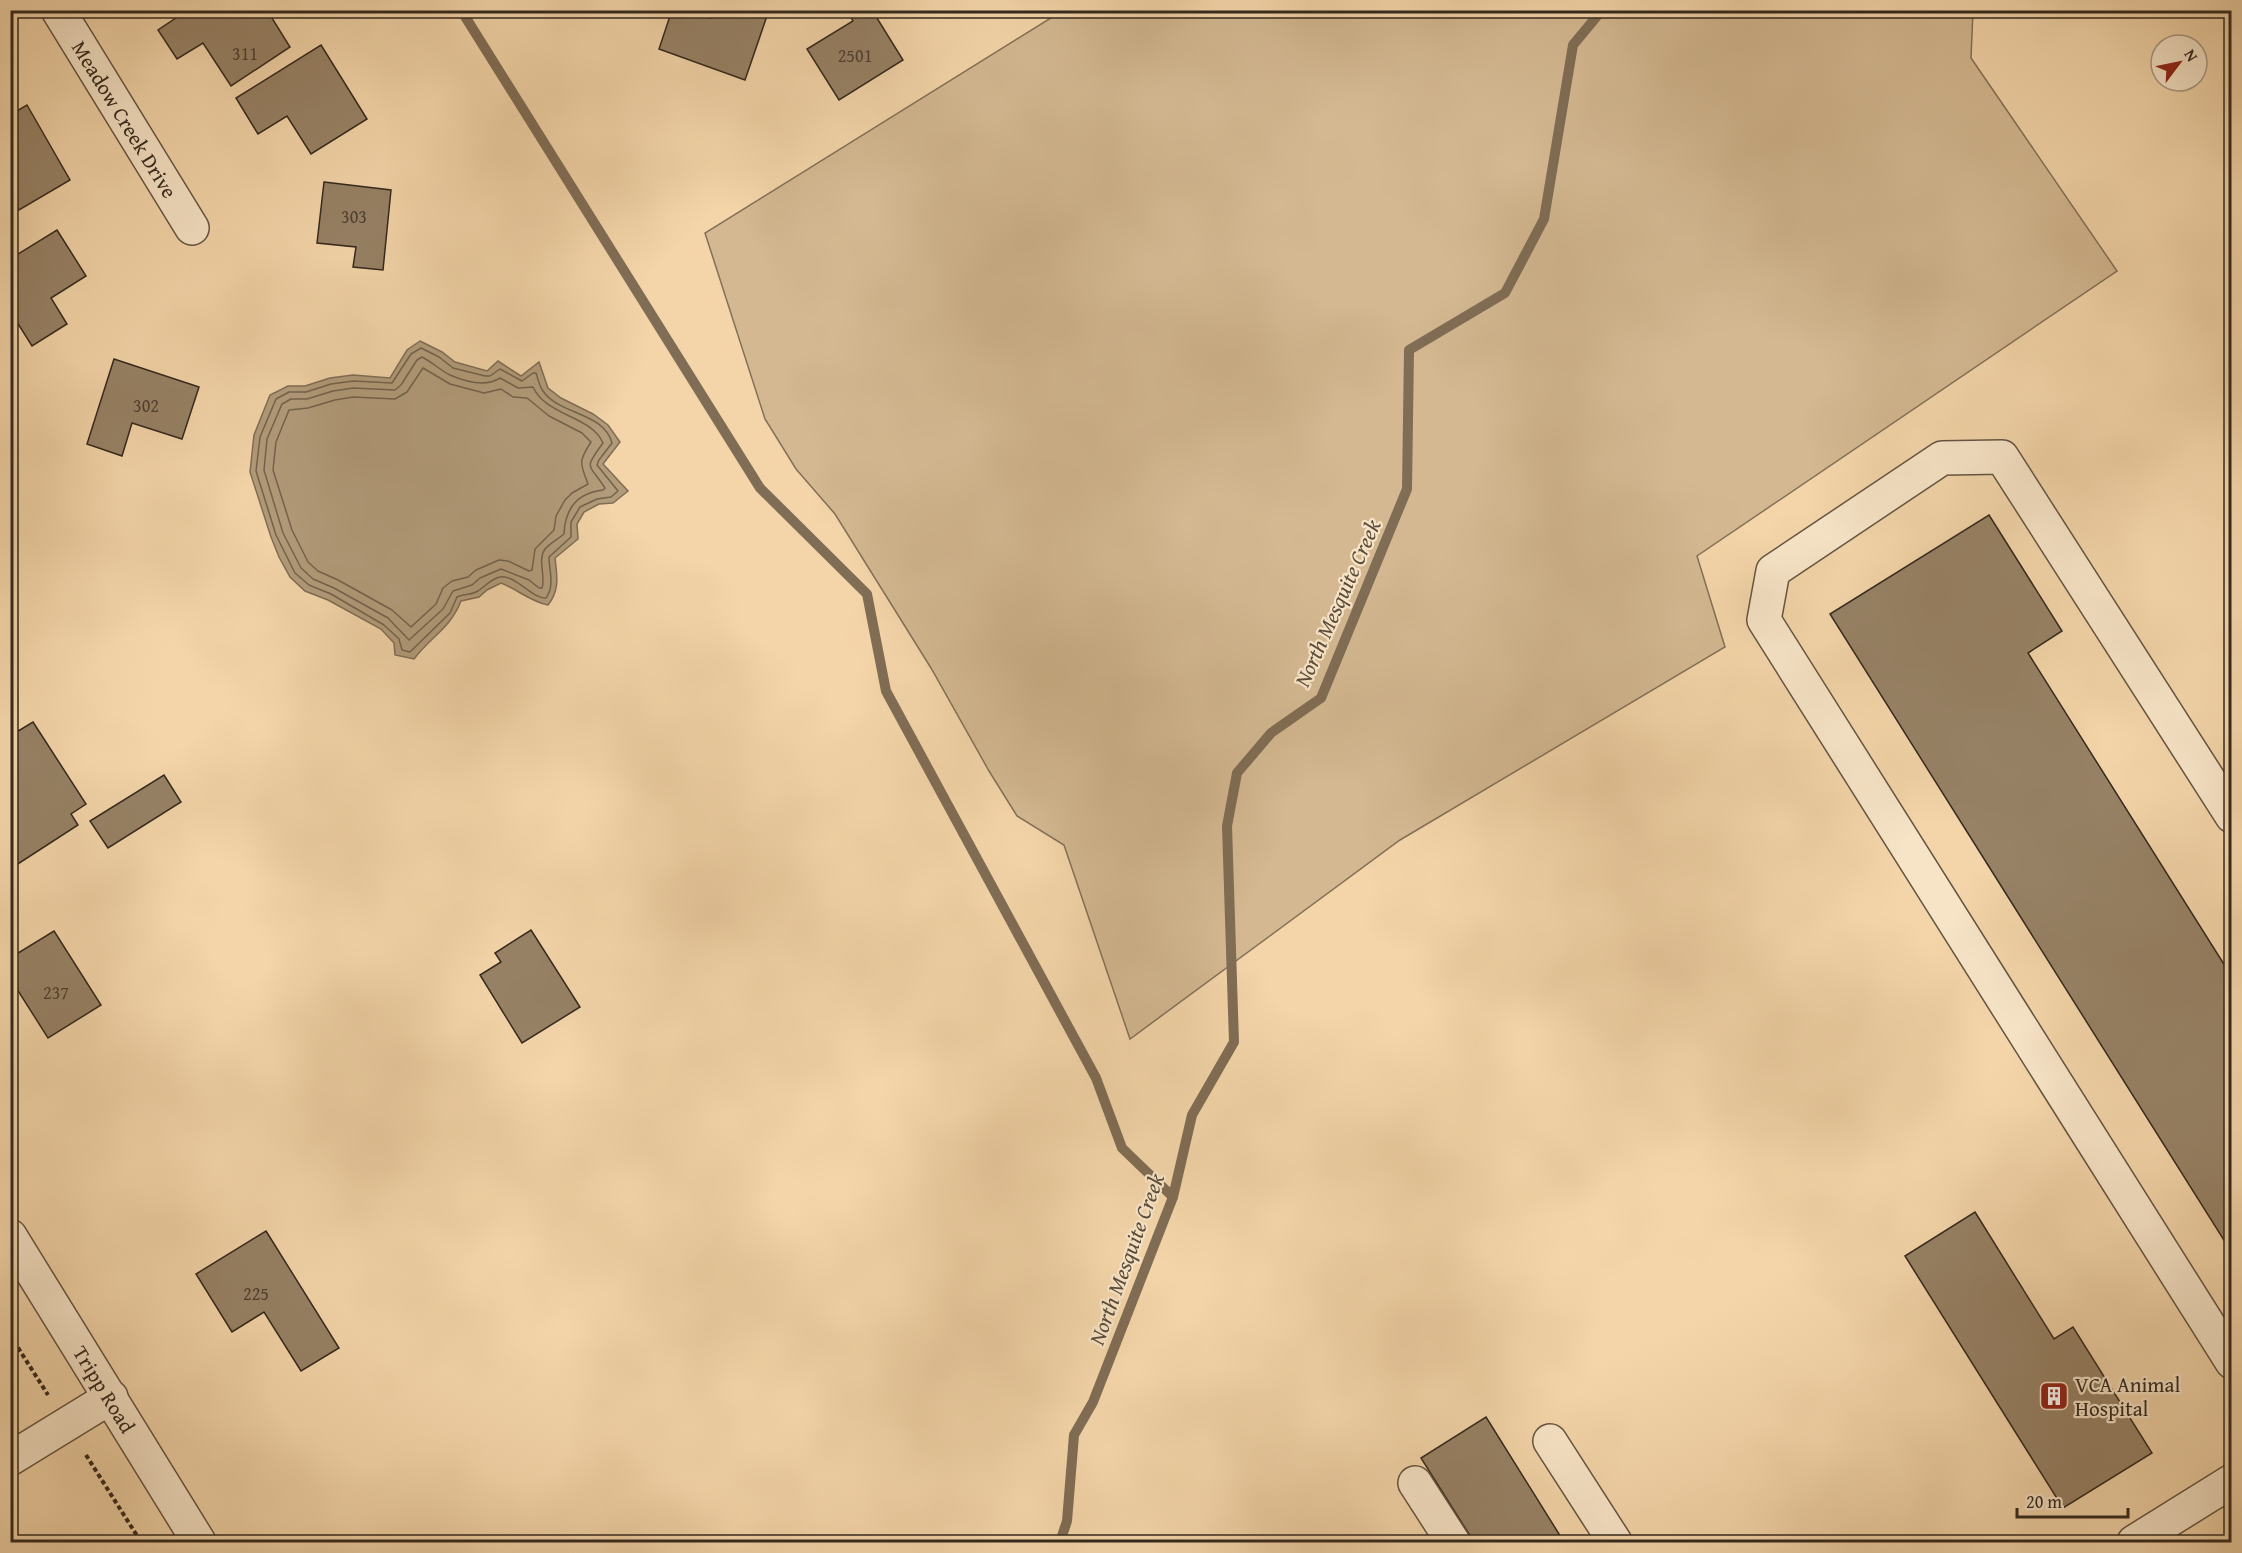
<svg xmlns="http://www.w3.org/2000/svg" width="2242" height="1553" font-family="'Gentium Book Plus',serif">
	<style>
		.green { fill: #d3b891; stroke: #847058; stroke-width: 1.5 }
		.water { fill: #b29b7a; stroke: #806d55; stroke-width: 1.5 }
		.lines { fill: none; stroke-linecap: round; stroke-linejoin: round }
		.shore { stroke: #73624c; stroke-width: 1.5 }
		.stream { stroke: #806d55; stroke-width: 10 }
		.building { fill: #978266; stroke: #34291e; stroke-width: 1.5 }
		.minor-casing { stroke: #645441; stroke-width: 36 }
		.path { stroke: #34291e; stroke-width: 4; stroke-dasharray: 4.5 3; stroke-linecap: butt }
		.minor { stroke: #f7e4c7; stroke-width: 33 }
		.labels { text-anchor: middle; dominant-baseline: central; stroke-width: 4.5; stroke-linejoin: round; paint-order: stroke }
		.number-label { font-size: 18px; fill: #4d3f30 }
		.street-label { font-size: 21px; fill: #34291e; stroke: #f7e4c7 }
		.poi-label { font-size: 21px; fill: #34291e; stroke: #f7e4c7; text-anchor: start }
		.water-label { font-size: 22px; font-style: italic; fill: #5a4b3a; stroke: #f7e4c7 }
	</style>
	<rect width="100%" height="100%" fill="#f3d5a9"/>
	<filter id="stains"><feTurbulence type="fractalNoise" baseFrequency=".00333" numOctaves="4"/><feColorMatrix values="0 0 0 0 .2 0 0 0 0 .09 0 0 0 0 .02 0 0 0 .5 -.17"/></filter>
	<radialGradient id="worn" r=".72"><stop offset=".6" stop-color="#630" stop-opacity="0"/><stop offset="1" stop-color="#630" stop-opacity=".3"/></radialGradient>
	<!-- green -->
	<path class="green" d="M1973 10 1971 58 2117 271 1697 556 1725 647 1400 840 1130 1039 1064 845 1017 816 989 771 931 668 835 514 796 469 765 419 705 233 1062 11Z"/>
	<!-- water -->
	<path class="water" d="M420 341 442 352 455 362 487 371 498 361 521 376 539 362 548 388 561 398 593 414 608 425 620 442 603 464 628 491 613 503 599 504 584 512 577 524 578 539 555 558C557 576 560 590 548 605 531 602 517 589 501 583L487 590 479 597 461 601C450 629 431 636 414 659L395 655 394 643 381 629 328 600 305 591 290 577 279 557 271 537 250 472 254 435 270 395 288 386H305L330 378 353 375 390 378 407 350Z"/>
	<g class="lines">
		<!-- shore -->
		<g class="shore">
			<path d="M421 348 439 357 453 368 485 376H490L500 369 522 381 533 373H536C538 378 539 386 543 391 559 415 604 412 612 443L599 460 597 465 618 491 611 497 597 499 580 507 571 522V537L549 557C549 570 555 586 546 598 532 599 515 574 500 577 490 579 484 588 476 592 470 595 463 594 457 597L450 613 410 652 402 650 399 639 384 625 331 594 309 585 295 573 276 535 256 471 260 437 276 399 289 392H306L331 384 353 381 392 383 411 354Z"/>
			<path d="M422 357C432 362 440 370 450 375 466 382 486 387 500 378L518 388 533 387C546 416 592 416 603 443 583 470 589 463 605 488L603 490C577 493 565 509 564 534 558 539 550 543 545 549 537 560 546 576 542 588H539L529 580 501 569 480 578 472 585 453 591 443 609 409 640 388 618 334 588 313 579 301 568 283 533 264 470 267 439 282 404 291 399H307L333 391 353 388 395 390 401 385 417 360Z"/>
			<path d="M423 368 450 384 484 393 501 389 513 397 527 398 549 416 582 433 591 442C578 462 580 463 588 484L572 493 565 500 556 516 554 530 535 549 532 570 529 571 508 561 499 560 476 570 468 577 452 581 443 588 436 604 411 627 392 610 338 580 318 571 308 562 292 530 273 470 276 442 289 410 308 408 335 400 353 397 395 399 407 392Z"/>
		</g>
		<!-- stream -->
		<g class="stream">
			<path d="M461 10 760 488 867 594 886 691 1096 1078 1122 1148 1173 1197"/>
			<path d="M1060 1542 1067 1521 1074 1435 1093 1402 1173 1197 1192 1115 1234 1042 1227 826 1237 773 1271 733 1321 698 1407 489 1409 350 1505 293 1544 219 1573 45 1602 10"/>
		</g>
	</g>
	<!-- building -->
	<g class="building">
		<path d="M188 10H267L290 47 231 86 203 43 177 59 158 30Z"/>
		<path d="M672 10H690L711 18 714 10H769L745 80 659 49Z"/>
		<path d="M847 10H872L903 60 839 100 807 49 853 21Z"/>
		<path d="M321 45 367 119 311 154 287 116 258 134 236 98Z"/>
		<path d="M27 105 70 180 19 210 10 195V115Z"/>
		<path d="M324 182 391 190 383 270 353 267 356 247 317 243Z"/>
		<path d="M57 230 86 276 51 298 67 324 32 346 10 311V259Z"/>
		<path d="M114 359 199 387 182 439 132 423 122 456 87 444Z"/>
		<path d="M1989 515 2062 631 2028 653 2232 977V1253L1830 614Z"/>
		<path d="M33 722 86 804 71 814 78 825 10 869V736Z"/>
		<path d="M164 775 181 802 108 848 90 821Z"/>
		<path d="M531 930 580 1007 522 1043 480 975 501 962 495 953Z"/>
		<path d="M54 931 101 1005 48 1038 10 978V958Z"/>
		<path d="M1975 1212 2054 1339 2073 1327 2152 1453 2063 1508 1905 1256Z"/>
		<path d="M266 1231 339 1348 301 1371 264 1312 232 1332 196 1274Z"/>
		<path d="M1486 1417 1564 1542H1474L1421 1458Z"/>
	</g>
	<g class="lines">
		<!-- minor casing -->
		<g class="minor-casing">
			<g id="minor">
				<path id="s1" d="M58 10 192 228"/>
				<path d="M2232 816 2002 457 1942 458 1773 571 1764 620 2232 1362"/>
				<path id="s2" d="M10 1236 199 1542"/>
				<path d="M1550 1441 1615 1542"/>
				<path d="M10 1459 111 1397"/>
				<path d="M1415 1483 1453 1542"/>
				<path d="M2134 1542 2232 1481"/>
			</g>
		</g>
		<!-- path -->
		<g class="path">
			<path d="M10 1335 48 1395"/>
			<path d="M86 1455 141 1542"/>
		</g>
		<!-- minor -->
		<use href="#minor" class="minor"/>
	</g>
	<!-- icons -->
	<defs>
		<g id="building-square" transform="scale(1.5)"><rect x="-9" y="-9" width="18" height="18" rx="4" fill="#8f2418" stroke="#f7e4c7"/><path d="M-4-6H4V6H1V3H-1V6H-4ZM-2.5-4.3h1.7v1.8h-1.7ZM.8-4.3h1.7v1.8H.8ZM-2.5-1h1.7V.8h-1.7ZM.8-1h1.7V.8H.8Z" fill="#fff"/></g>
	</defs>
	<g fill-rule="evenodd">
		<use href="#building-square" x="2054" y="1396"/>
	</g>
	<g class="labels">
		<!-- number labels -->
		<g class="number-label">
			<text x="245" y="53">311</text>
			<text x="855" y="55">2501</text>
			<text x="354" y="216">303</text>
			<text x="146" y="405">302</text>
			<text x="56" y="992">237</text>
			<text x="256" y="1293">225</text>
		</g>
		<!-- street labels -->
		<g class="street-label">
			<text stroke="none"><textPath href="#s1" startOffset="128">Meadow Creek Drive</textPath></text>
			<text stroke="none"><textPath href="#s2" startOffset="180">Tripp Road</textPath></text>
		</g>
		<!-- poi labels -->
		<g class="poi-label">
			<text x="2075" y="1384">VCA Animal<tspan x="2075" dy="24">Hospital</tspan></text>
		</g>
		<!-- water labels -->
		<g class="water-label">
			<text transform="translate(1337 603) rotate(-66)">North Mesquite Creek</text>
			<text transform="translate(1126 1259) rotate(-70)">North Mesquite Creek</text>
		</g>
	</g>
	<!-- margin -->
	<rect width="2242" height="1553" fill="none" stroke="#f3d5a9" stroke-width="36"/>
	<rect x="12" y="12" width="2218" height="1529" fill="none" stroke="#34291e" stroke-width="3"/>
	<rect x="18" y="18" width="2206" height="1517" fill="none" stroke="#34291e" stroke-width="1.5"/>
	<!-- north arrow -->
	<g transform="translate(2179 63) rotate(58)"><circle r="28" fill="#f7e4c7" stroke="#a99983" stroke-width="1.5"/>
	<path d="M0-4.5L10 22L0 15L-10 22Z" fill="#8f2418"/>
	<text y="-9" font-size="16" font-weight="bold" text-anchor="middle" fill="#34291e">N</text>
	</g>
	<!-- scale -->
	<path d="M2017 1508v9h111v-9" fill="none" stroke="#34291e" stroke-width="3"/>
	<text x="2026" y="1508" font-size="18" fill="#34291e" stroke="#f7e4c7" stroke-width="4.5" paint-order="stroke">20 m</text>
	<rect width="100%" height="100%" filter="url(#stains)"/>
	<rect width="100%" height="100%" fill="url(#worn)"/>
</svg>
